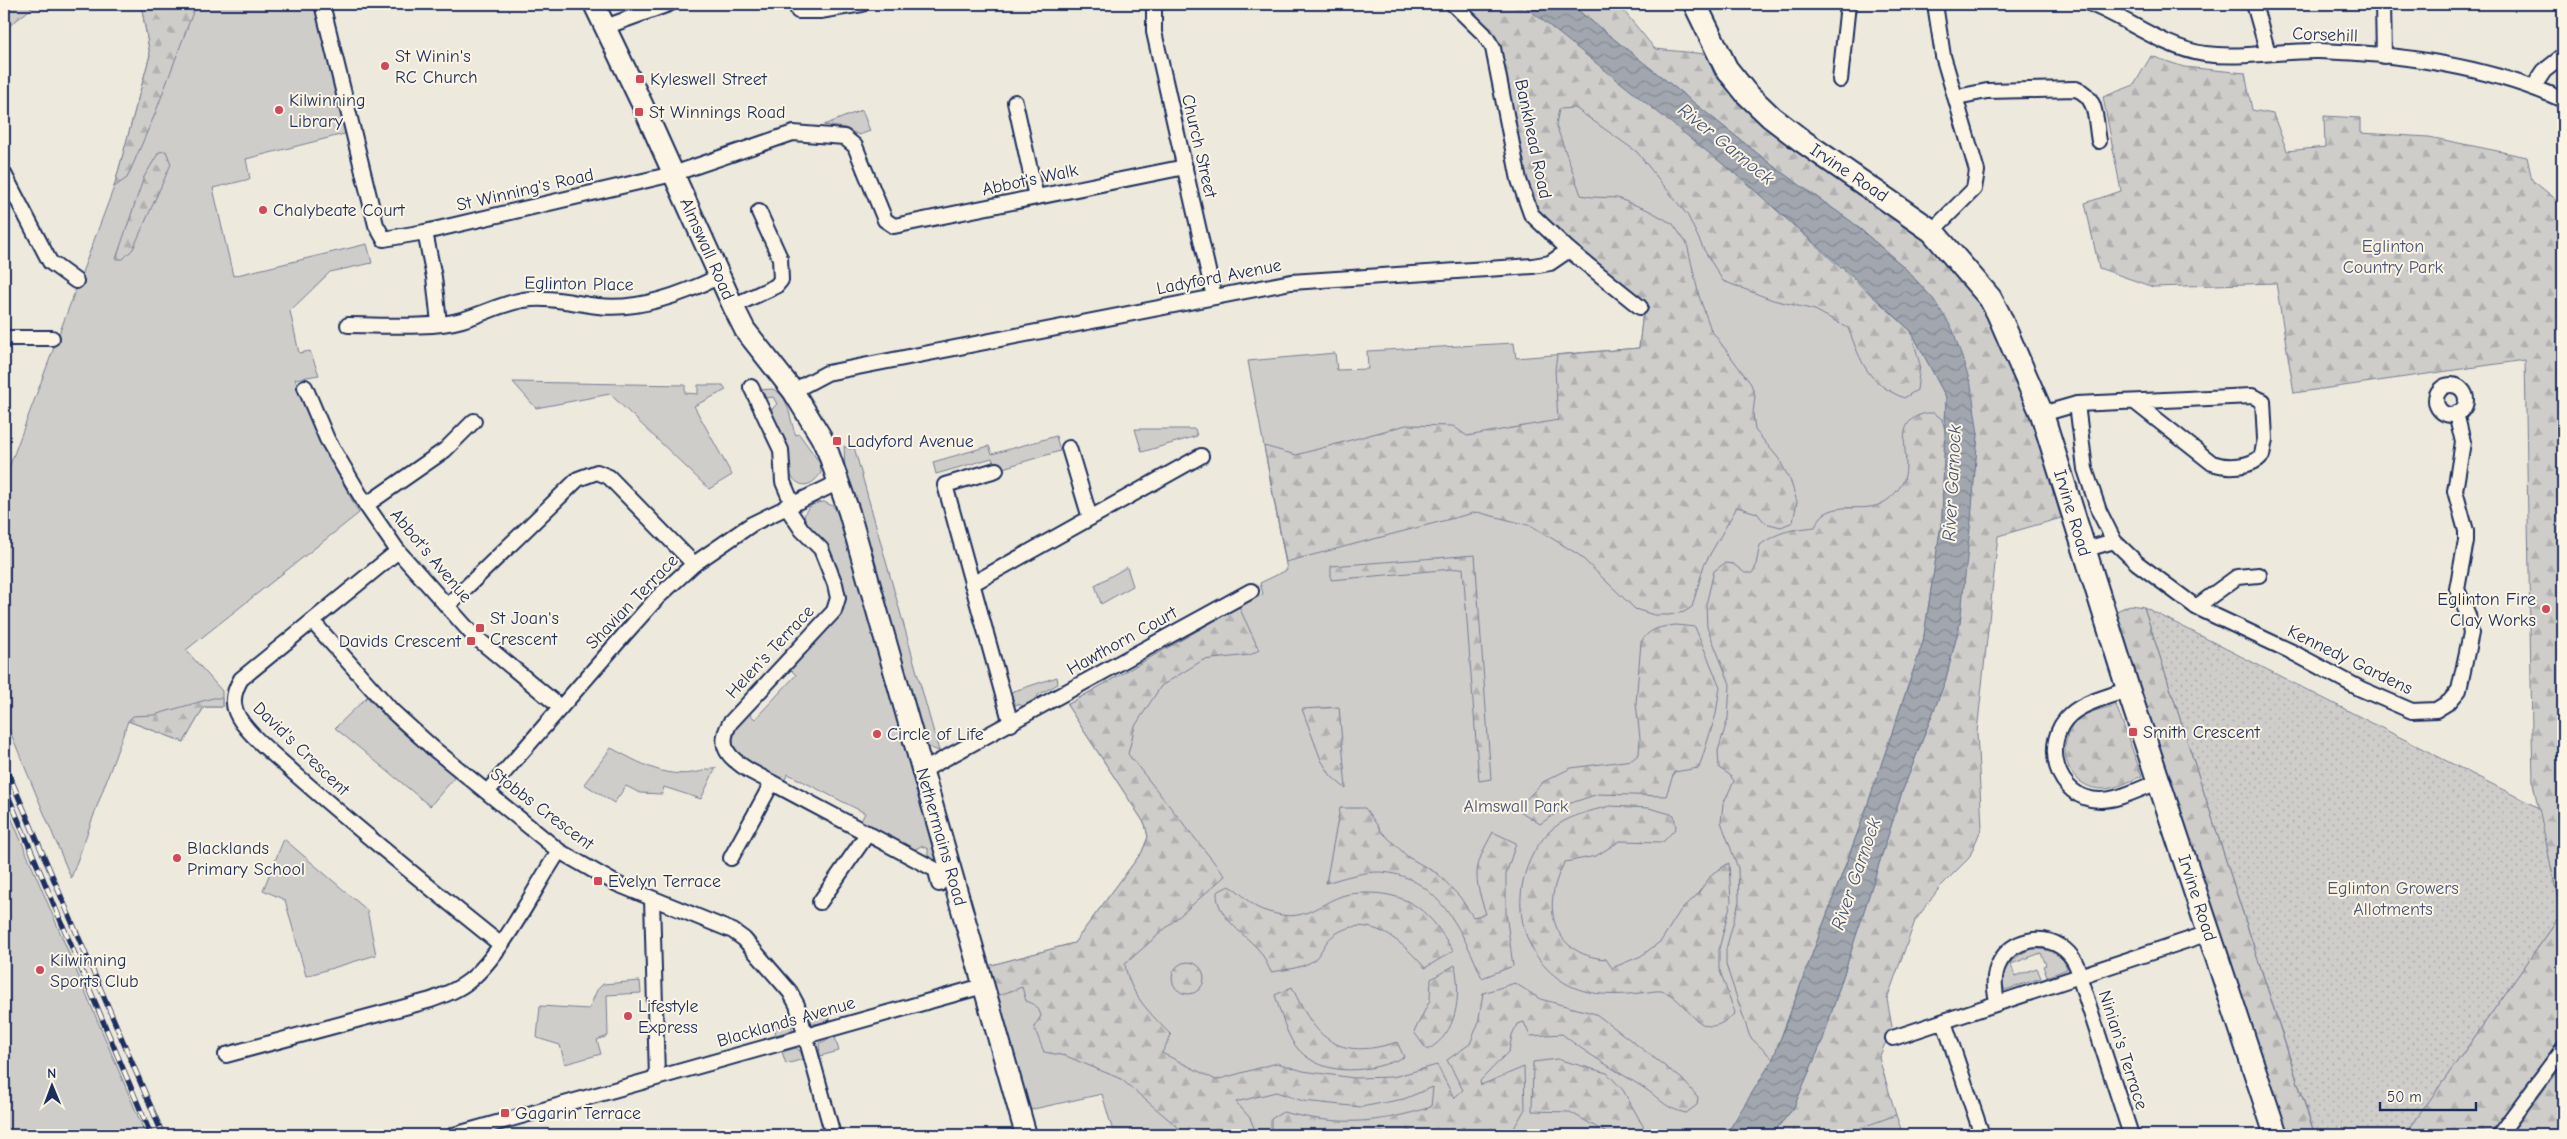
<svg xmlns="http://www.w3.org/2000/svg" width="2567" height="1139" font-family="'Comic Neue',sans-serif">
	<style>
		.green { fill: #cfcdca; stroke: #757e94 }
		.forest { fill: url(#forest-firs); stroke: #757e94 }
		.garden { fill: url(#garden-dots); stroke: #757e94 }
		.water { fill: url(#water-waves); stroke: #6c778f }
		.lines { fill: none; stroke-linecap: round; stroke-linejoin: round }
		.minor-casing { stroke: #1b2f5e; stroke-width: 18 }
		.secondary-casing { stroke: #1b2f5e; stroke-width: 24 }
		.primary-casing { stroke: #1b2f5e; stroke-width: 26 }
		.minor { stroke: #fcf5e5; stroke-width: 14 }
		.secondary { stroke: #fcf5e5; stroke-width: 20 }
		.primary { stroke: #fcf5e5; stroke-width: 22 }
		.rail-casing { stroke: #1b2f5e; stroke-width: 5.5 }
		.rail { stroke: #fcf5e5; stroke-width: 4; stroke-dasharray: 11; stroke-linecap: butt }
		.poi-dot { fill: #d1495b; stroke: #fcf5e5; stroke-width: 2 }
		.labels { text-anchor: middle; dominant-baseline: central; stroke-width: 4; stroke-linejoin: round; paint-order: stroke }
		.street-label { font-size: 18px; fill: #1b2f5e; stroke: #fcf5e5 }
		.poi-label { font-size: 18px; fill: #1b2f5e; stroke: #fcf5e5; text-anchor: start }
		.park-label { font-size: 18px; fill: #485679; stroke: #fcf5e5 }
		.water-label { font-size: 19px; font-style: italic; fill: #445376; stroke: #fcf5e5 }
	</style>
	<defs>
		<pattern id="forest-firs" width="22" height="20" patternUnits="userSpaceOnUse" patternTransform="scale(1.25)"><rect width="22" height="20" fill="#cfcdca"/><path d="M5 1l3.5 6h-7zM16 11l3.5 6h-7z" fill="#b1b0b0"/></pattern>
		<pattern id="garden-dots" width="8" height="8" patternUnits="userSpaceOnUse" patternTransform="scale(1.25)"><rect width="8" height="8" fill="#cfcdca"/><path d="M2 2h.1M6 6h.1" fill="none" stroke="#b1b0b0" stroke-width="1.8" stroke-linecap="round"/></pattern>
		<pattern id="water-waves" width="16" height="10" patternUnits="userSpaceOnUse" patternTransform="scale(1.25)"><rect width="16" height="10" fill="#a2a7af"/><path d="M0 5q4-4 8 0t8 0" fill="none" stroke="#838892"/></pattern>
	</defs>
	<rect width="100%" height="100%" fill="#eee9dd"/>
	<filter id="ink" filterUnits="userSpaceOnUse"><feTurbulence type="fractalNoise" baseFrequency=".02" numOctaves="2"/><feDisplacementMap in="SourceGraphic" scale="10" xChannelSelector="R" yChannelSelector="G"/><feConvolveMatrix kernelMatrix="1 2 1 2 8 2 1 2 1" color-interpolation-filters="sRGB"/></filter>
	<g filter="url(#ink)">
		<!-- green -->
		<g class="green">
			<path d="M141 4H317L348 133 246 159 250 179 213 188 233 276 367 244 372 263 330 272 290 311 299 353 310 351 319 375 295 379 318 437 359 513 186 650 222 691V707H204L184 742 128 721 71 878 4 717V481L114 187 150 55Z"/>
			<path d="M1503 57 1911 331 1946 397 1942 518 1773 1059 1726 1135H1114L1102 1094 1029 1110 988 966 1074 943 1142 852 1148 837 1145 824 1067 705 1263 594 1260 583 1287 570 1248 361 1335 353 1337 370 1368 369 1367 351 1514 343 1516 358 1639 348 1644 302 1544 221Z"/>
			<path d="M862 110 870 131 859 135 845 128 824 125Z"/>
			<path d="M513 382 685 385V393L698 394V385H723L726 390 694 406 732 475 709 489 610 394 536 408Z"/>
			<path d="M772 389C791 395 789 422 796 435L799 434 820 463 821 473C808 491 797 487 787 470L789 453 772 416V409L777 404 773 397 766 398 759 390Z"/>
			<path d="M1135 429H1195L1197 436 1142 452Z"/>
			<path d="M1056 436 1060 451 996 470 992 458 936 474 933 462 989 446 992 454Z"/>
			<path d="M844 446 849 449 854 447 939 751 928 747 924 739 921 740 845 470Z"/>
			<path d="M824 502 833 506 839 513 939 865 928 857V849L921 846 912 851 860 823 865 813 788 774 783 783C748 764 713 755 747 712L755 719 796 675 789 668 837 618 843 601 823 542 804 523C803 509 811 503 824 502Z"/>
			<path d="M1127 567 1133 586 1101 604 1095 585Z"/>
			<path d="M1057 677 1058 684 1038 695 1036 702 1025 707 1018 704 1012 706 1008 693Z"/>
			<path d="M367 697 396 727 455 777 430 806 335 728Z"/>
			<path d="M611 748C650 768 672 783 716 767L701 799 664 787 662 794 640 793 626 786 614 803 584 784Z"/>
			<path d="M4 800 6 805 146 1135H4Z"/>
			<path d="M284 839 367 910 376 955 306 976 285 900 263 890Z"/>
			<path d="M2031 949C2046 948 2063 952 2067 969L2047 977 2043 966 2046 965 2041 953 2011 964 2015 976 2037 968 2041 978 2005 990C1994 972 2016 955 2031 949Z"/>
			<path d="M640 981 641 993 607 995 608 1036 597 1040 601 1054 565 1064 560 1045 537 1038 540 1006 589 1009 597 990 603 984Z"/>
			<path d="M828 1011 830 1020 816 1024 812 1023 810 1015Z"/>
			<path d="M792 1020V1030L776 1035 774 1025Z"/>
			<path d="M835 1037 839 1051 820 1056 819 1043Z"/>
			<path d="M796 1048 800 1051 804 1059 786 1064 782 1052Z"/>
			<path d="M1896 1115 1903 1135H1861L1859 1125Z"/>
		</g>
		<!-- forest -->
		<g class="forest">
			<path d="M4 4H37L4 30Z"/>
			<path d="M141 4H196L155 114 127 178 114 187 150 55Z"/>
			<path d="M1464 4H1522L1554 27 1744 181 1911 331 1920 365 1917 390 1904 398C1866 382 1862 363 1848 328L1815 310 1773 300 1723 281 1704 250 1688 216 1637 152 1575 108 1559 109 1556 125 1581 195 1592 197 1617 198 1648 210 1673 224 1687 244 1699 296 1711 330 1751 384 1755 396 1753 413 1755 430 1779 459 1791 482 1797 502 1793 522 1781 527 1765 523 1757 513 1737 507 1704 565 1692 607 1684 612 1669 615H1654L1635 609 1579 555 1532 526 1477 512 1286 562 1264 446 1296 455 1406 425 1453 426 1467 436 1558 420 1555 370 1557 355 1639 348 1644 302 1544 221 1532 203 1525 181 1503 57 1495 34Z"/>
			<path d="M1570 4H1618L1655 49 1706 54 1715 76 1731 93 1765 123 1923 238 1986 310 2033 417 2061 518 1998 536 1977 732 1982 827 1969 858 1940 887 1915 921 1887 999 1892 1027 1879 1058 1896 1115 1860 1128 1861 1135H1771L1793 1109 1823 1039 1902 792 1945 682 1960 623 1978 434 1934 300 1904 267 1852 222 1777 169Z"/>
			<path d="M2151 56 2184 67 2245 73 2252 110 2273 114 2287 151 2325 147 2324 116 2360 118V133L2429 137 2527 157 2532 180 2563 205V1034L2491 1135H2405L2561 915 2533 783 2525 360 2294 393 2276 283 2153 287 2099 268 2085 203 2121 191 2103 97 2134 85Z"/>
			<path d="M166 151 171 164 133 249 123 259H116L144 177 159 152Z"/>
			<path d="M1927 413H1934L1942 419 1945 430 1942 518 1923 642 1863 818 1773 1059 1750 1037 1726 965V949L1739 902 1738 868 1721 822 1723 804 1734 781 1730 775 1719 768 1718 751 1728 718 1730 684 1707 627 1706 605 1714 571 1725 563 1733 564 1745 573H1752L1755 569 1760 545C1781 530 1791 530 1815 527 1817 523 1820 517 1824 514 1850 498 1875 522 1900 487 1918 462 1885 421 1927 413Z"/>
			<path d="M1475 555 1491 779 1479 781 1463 568 1331 580V566Z"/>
			<path d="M2130 605 2144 607 2313 1130C2302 1133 2294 1137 2283 1130L2112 613Z"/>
			<path d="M1239 607 1259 650 1250 655 1203 660 1161 686 1135 726 1128 754 1225 876 1125 964C1129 994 1151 1014 1171 1035L1162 1053 1216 1080 1277 1063 1303 1071 1354 1078 1393 1077 1437 1065 1454 1098 1463 1090 1447 1060 1470 1044 1478 1024 1483 993 1515 983 1540 999 1596 1014 1682 1079 1698 1097 1697 1105 1686 1113C1664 1108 1661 1099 1644 1088 1616 1070 1588 1055 1562 1034L1530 1036 1524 1022 1517 1024 1512 1035 1509 1051 1480 1081 1481 1085 1524 1067 1525 1109 1510 1135H1469L1463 1127 1451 1135H1279L1271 1132V1119L1283 1112C1339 1126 1377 1124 1431 1107L1433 1087 1404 1099 1361 1107 1303 1101 1276 1092 1236 1102 1250 1118 1257 1135H1187L1121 1079 1066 1056 1044 1052 1034 1027 1041 1016C1038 1006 1035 1004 1026 1001L1022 987 997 996 988 966 1074 943 1142 852 1148 837 1145 824 1067 705Z"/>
			<path d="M1676 625 1695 627 1720 687 1716 714 1699 768 1674 772 1666 796 1598 794 1571 803 1540 824 1517 809 1543 782 1571 768 1632 760 1639 754 1640 738 1636 703 1641 642C1650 628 1660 627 1676 625Z"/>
			<path d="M213 698H222V707H204L184 742 128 721 133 716 154 715Z"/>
			<path d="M2116 705 2142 776C2130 781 2116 789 2102 789 2067 788 2053 744 2077 721 2087 711 2103 709 2116 705Z"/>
			<path d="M1339 707 1346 789 1331 776 1321 760 1302 709Z"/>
			<path d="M1610 806 1649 808 1674 815 1676 828 1663 842 1620 841 1596 856 1565 862C1540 904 1551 955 1606 959L1612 968 1641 956 1661 941 1680 911 1696 896 1713 873 1729 863 1731 902 1719 949V968L1735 1013C1697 1049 1692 1000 1662 991 1655 990 1646 993 1639 993 1612 996 1582 996 1559 979 1510 944 1509 871 1551 830 1567 816 1590 811 1610 806Z"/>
			<path d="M1340 808H1365L1382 832 1408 857 1438 874 1460 897 1473 917 1486 914C1473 875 1473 868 1493 832L1516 843 1506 874V913L1513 966 1482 978C1463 933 1437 873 1378 872 1361 872 1343 878 1326 883Z"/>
			<path d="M1229 886C1241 891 1246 901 1256 907 1263 911 1275 914 1282 915 1305 919 1319 905 1339 897 1348 893 1360 893 1370 893 1413 894 1432 915 1453 951L1425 968C1403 942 1368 911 1334 935 1325 941 1322 952 1315 959 1305 968 1284 970 1271 972 1267 964 1263 954 1257 948 1242 932 1216 916 1217 892Z"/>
			<circle cx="1188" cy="978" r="16"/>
			<path d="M1455 965C1461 996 1458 1034 1427 1050L1414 1032 1430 1000 1431 979Z"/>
			<path d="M1292 987C1316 1039 1337 1061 1397 1042L1404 1057C1372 1072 1325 1079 1298 1049 1287 1038 1280 1010 1275 995Z"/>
			<path d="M1557 1059 1607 1073 1623 1090 1648 1135H1610L1570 1112 1532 1111 1533 1062Z"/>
			<path d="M2563 1065V1135H2510Z"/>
		</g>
		<!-- garden -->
		<path class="garden" d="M2144 607 2539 808 2561 915 2405 1135H2315Z"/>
		<!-- water -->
		<path class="water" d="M1522 4H1570L1777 169 1852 222 1904 267 1934 300 1953 330 1971 385 1978 434 1971 520 1960 623 1945 682 1902 792 1823 1039 1793 1109 1771 1135H1726L1773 1059 1863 818 1923 642 1942 518 1946 397 1911 331 1851 275 1744 181Z"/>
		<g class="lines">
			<!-- minor casing -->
			<g class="minor-casing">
				<g id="minor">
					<path d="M322 4 376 225 384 239 425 232 673 174 793 133 844 137 855 146 885 220 894 226 1185 167"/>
					<path d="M1154 4V32L1214 297"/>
					<path d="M1453 4 1484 34 1493 48 1519 180 1531 214 1569 250 1640 307"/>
					<path d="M2091 4C2128 19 2164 48 2205 54 2243 59 2281 50 2319 51 2398 53 2491 67 2563 100"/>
					<path d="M2254 4 2268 53"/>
					<path d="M2383 4 2384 56"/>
					<path d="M798 11H820L862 4"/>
					<path d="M605 27 669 4"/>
					<path d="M1840 80 1848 4"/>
					<path d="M2534 86 2544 71 2563 56"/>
					<path d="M1957 97 1987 91 2076 89C2098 97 2095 120 2099 141"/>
					<path d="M1015 102 1036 197"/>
					<path d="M4 174 50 262 76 281"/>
					<path d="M1932 231 1974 189 1977 171 1943 56 1935 4"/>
					<path d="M425 232 434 277 439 323"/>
					<path d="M733 306 776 286 781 280 780 258 759 212"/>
					<path d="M348 325C381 325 431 329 462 320 483 314 501 304 523 300 549 296 572 303 598 306 639 311 683 294 718 277"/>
					<path d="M4 338H52"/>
					<circle cx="2451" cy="400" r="15"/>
					<path d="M305 387 327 439 366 505"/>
					<path d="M751 387 781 450 783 482 792 503"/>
					<path d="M793 391 827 373 1291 282 1533 266 1550 263 1569 250"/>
					<path d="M2077 404 2252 396 2263 401 2265 439 2262 455C2252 468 2226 468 2212 463L2136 403"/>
					<path d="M2042 414 2077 404 2085 469 2099 511 2114 541 2137 563 2196 607 2290 651 2361 689 2412 711 2436 710 2449 702 2459 690 2471 633 2468 615 2457 589 2466 541V531L2455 491 2463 442 2456 413"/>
					<path d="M474 421 445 450 366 505 398 551 473 635 560 707"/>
					<path d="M1069 448 1090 518"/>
					<path d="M996 470 945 485 1011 724"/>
					<path d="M786 506 802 530 821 549 835 584 838 598 834 611 730 723C716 747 730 759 750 771L936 870 939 884"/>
					<path d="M2083 550 2114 541"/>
					<path d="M398 551 241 679C235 689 231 700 236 712 244 732 276 756 293 772 360 831 430 888 500 944"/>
					<path d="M972 584 1201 456"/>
					<path d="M447 606 578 479 597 472 609 477 694 564"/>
					<path d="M2196 607 2237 577 2259 575"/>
					<path d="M312 621 392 711 434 749 559 851 617 884 733 931 744 939 790 992 797 1005 833 1135"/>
					<path d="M2128 689C2110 697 2086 701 2071 714 2040 741 2056 800 2100 800 2120 800 2140 788 2159 782"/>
					<path d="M922 771 1251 591"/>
					<path d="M487 792 624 635 658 597 694 564 752 524 839 482"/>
					<path d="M731 858 772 783"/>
					<path d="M652 899 657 1077"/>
					<path d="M820 902 868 833"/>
					<path d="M1998 1003C1976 934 2072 914 2081 982L2131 1135"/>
					<path d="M1944 1022 1982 1135"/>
					<path d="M1893 1038 2209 933"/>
					<path d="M226 1055 431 1000C444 995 458 990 469 981 502 955 535 887 559 851"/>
					<path d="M454 1135 983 986"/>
					<path d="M2499 1135 2563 1049"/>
				</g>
			</g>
			<!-- secondary casing -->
			<g class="secondary-casing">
				<path id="secondary" d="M594 4 642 104 733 306 745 330 793 391 821 437 828 452 849 512 1026 1135"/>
			</g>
			<!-- primary casing -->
			<g class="primary-casing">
				<path id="primary" d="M1695 4 1726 68 1746 93 1771 117 1801 140 1932 231 1990 298 1998 313 2042 414 2128 689 2276 1135"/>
			</g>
			<!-- minor -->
			<use href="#minor" class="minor"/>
			<!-- secondary -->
			<use href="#secondary" class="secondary"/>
			<!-- primary -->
			<use href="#primary" class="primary"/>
			<!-- rail casing -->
			<g class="rail-casing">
				<g id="rail">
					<path d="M4 763 163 1135"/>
					<path d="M4 786 151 1135"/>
				</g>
			</g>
			<!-- rail -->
			<use href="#rail" class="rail"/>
		</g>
	</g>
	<!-- markers -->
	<g class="poi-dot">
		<circle cx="385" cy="66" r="5"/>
		<rect x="635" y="74" width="10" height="10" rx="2.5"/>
		<circle cx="279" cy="110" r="5"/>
		<rect x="634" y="107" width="10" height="10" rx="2.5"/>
		<circle cx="263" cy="210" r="5"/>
		<rect x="832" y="436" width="10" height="10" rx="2.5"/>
		<circle cx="2546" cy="609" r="5"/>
		<rect x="475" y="623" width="10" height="10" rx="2.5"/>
		<rect x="466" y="636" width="10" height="10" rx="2.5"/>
		<rect x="2128" y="727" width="10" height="10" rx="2.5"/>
		<circle cx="877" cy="734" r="5"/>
		<circle cx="177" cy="858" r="5"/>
		<rect x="593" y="876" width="10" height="10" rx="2.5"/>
		<circle cx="40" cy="970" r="5"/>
		<circle cx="628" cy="1016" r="5"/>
		<rect x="500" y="1108" width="10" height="10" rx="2.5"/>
	</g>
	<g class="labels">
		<!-- street labels -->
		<g class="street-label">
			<text transform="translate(2325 35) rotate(2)">Corsehill</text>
			<text transform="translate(1533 139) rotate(78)">Bankhead Road</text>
			<text transform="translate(1199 146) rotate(77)">Church Street</text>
			<text transform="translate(1849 173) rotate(34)">Irvine Road</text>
			<text transform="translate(1030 180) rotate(-12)">Abbot's Walk</text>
			<text transform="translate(525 190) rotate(-13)">St Winning's Road</text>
			<text transform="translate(707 249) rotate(66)">Almswall Road</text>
			<text transform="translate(1219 277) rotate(-11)">Ladyford Avenue</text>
			<text transform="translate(579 284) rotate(1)">Eglinton Place</text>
			<text transform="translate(2072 513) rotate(73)">Irvine Road</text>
			<text transform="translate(431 556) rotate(50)">Abbot's Avenue</text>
			<text transform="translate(632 602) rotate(-46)">Shavian Terrace</text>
			<text transform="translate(1122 641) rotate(-29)">Hawthorn Court</text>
			<text transform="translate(770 652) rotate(-47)">Helen's Terrace</text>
			<text transform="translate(2350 660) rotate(26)">Kennedy Gardens</text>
			<text transform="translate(301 749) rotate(44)">David's Crescent</text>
			<text transform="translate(542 809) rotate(37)">Stobbs Crescent</text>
			<text transform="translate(941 837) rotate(74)">Nethermains Road</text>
			<text transform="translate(2197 898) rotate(72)">Irvine Road</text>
			<text transform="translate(786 1022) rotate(-16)">Blacklands Avenue</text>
			<text transform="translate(2123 1050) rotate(72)">Ninian's Terrace</text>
		</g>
		<!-- poi labels -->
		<g class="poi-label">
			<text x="395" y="56">St Winin's<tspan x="395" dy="21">RC Church</tspan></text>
			<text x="650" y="79">Kyleswell Street</text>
			<text x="289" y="100">Kilwinning<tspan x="289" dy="21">Library</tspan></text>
			<text x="649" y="112">St Winnings Road</text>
			<text x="273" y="210">Chalybeate Court</text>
			<text x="847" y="441">Ladyford Avenue</text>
			<text x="2536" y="599" text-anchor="end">Eglinton Fire<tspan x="2536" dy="21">Clay Works</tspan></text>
			<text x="490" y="618">St Joan's<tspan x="490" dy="21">Crescent</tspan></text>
			<text x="461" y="641" text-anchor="end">Davids Crescent</text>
			<text x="2143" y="732">Smith Crescent</text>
			<text x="887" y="734">Circle of Life</text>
			<text x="187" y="848">Blacklands<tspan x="187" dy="21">Primary School</tspan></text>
			<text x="608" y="881">Evelyn Terrace</text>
			<text x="50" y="960">Kilwinning<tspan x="50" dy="21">Sports Club</tspan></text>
			<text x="638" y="1006">Lifestyle<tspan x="638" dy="21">Express</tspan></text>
			<text x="515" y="1113">Gagarin Terrace</text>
		</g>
		<!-- park labels -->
		<g class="park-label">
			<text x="2393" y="246">Eglinton<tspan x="2393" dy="21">Country Park</tspan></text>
			<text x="1516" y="806">Almswall Park</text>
			<text x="2393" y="888">Eglinton Growers<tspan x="2393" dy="21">Allotments</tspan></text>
		</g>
		<!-- water labels -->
		<g class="water-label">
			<text transform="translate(1726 144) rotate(39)">River Garnock</text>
			<text transform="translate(1952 483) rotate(-87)">River Garnock</text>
			<text transform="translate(1856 874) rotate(-71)">River Garnock</text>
		</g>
	</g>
	<!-- margin -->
	<rect width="2567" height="1139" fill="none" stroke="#fcf5e5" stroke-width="20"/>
	<rect x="10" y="10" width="2547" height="1119" fill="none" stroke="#1b2f5e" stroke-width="2" filter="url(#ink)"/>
	<!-- north arrow -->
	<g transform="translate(52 1086) rotate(359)" stroke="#fcf5e5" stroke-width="4" paint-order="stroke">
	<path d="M0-4L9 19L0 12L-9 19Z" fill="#1b2f5e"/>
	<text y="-8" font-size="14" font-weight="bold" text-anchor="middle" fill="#1b2f5e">N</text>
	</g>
	<!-- scale -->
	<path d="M2380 1102v8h96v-8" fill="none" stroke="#1b2f5e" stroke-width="2.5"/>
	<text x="2387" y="1102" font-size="15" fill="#1b2f5e" stroke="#fcf5e5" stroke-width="4" paint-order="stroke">50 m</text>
</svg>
